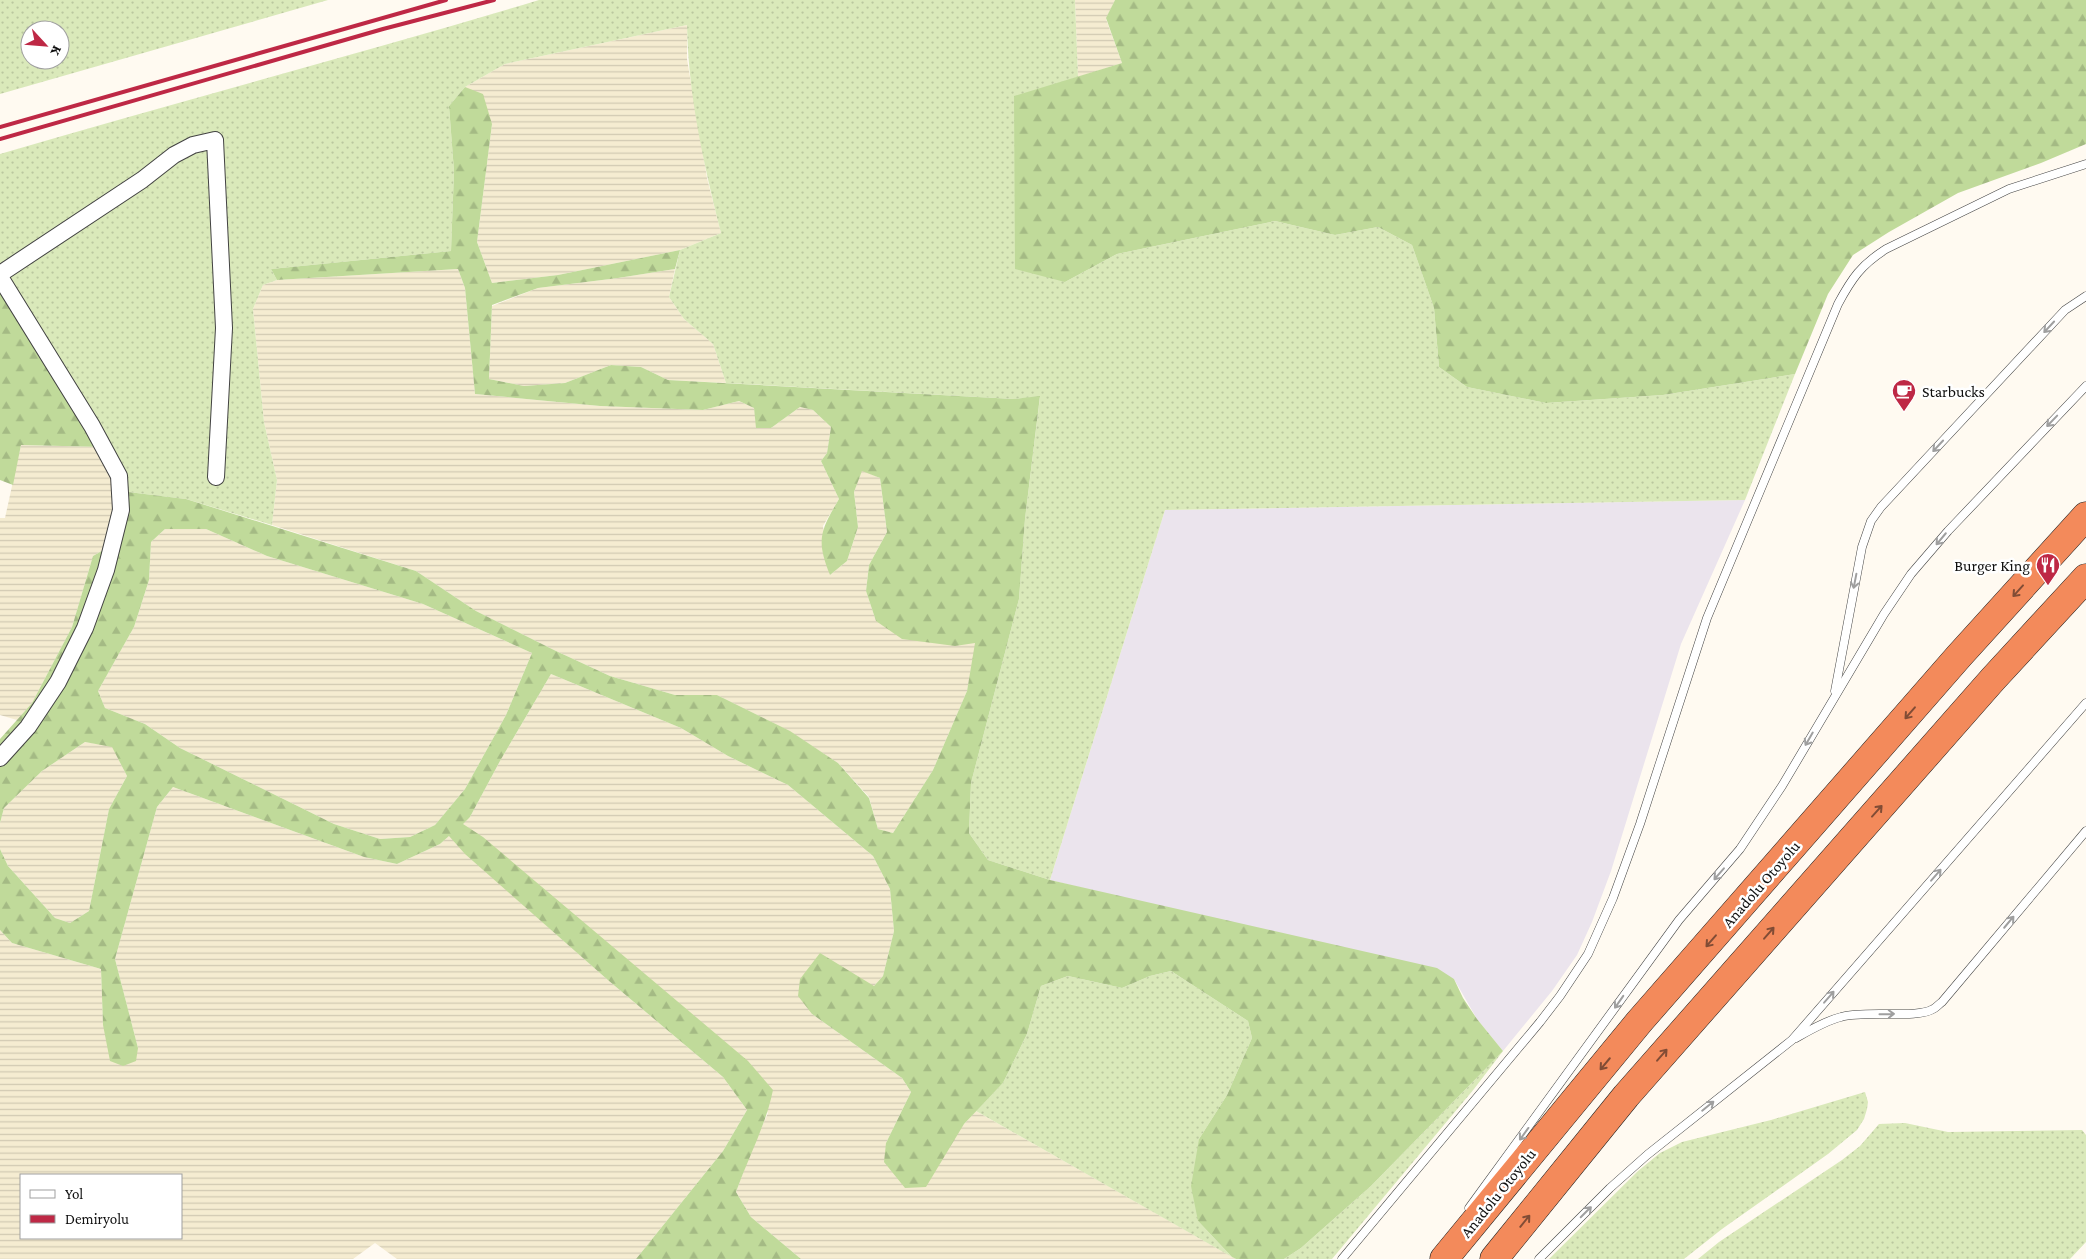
<svg xmlns="http://www.w3.org/2000/svg" width="2086" height="1259" font-family="'Crimson Pro',serif">
	<style>
		.industrial { fill: #ebe4ed }
		.farmland { fill: url(#farmland-rules); fill-rule: evenodd }
		.grass { fill: url(#grass-dots); fill-rule: evenodd }
		.forest { fill: url(#forest-firs); fill-rule: evenodd }
		.lines { fill: none; stroke-linecap: round; stroke-linejoin: round }
		.service-casing { stroke: #424242; stroke-width: 9 }
		.minor-casing { stroke: #424242; stroke-width: 18 }
		.motorway-casing { stroke: #202020; stroke-width: 29 }
		.service { stroke: #fff; stroke-width: 8 }
		.minor { stroke: #fff; stroke-width: 16 }
		.motorway { stroke: #f38a5b; stroke-width: 28 }
		.rail { stroke: #be2845; stroke-width: 4 }
		.oneway { stroke: #9f9f9f }
		.oneway2 { stroke: #814c35 }
		.labels { text-anchor: middle; dominant-baseline: central; stroke-width: 5; stroke-linejoin: round; paint-order: stroke }
		.poi-label { font-size: 16px; fill: #0f0f0f; stroke: #fff; text-anchor: start }
		.street-label { font-size: 16px; fill: #0f0f0f; stroke: #fff }
	</style>
	<defs>
		<pattern id="farmland-rules" width="6" height="5" patternUnits="userSpaceOnUse" patternTransform="scale(1.25)"><rect width="6" height="5" fill="#f5ecd1"/><path d="M0 2.5h6" fill="none" stroke="#d1c9b2"/></pattern>
		<pattern id="grass-dots" width="8" height="8" patternUnits="userSpaceOnUse" patternTransform="scale(1.25)"><rect width="8" height="8" fill="#dae9ba"/><path d="M2 2h.1M6 6h.1" fill="none" stroke="#bac79f" stroke-width="1.8" stroke-linecap="round"/></pattern>
		<pattern id="forest-firs" width="22" height="20" patternUnits="userSpaceOnUse" patternTransform="scale(1.25)"><rect width="22" height="20" fill="#c0da9a"/><path d="M5 1l3.5 6h-7zM16 11l3.5 6h-7z" fill="#a4ba84"/></pattern>
	</defs>
	<rect width="100%" height="100%" fill="#fffaf1"/>
	<!-- industrial -->
	<path class="industrial" d="M1745 500 1681 644 1611 871 1592 922 1577 955 1552 991 1503 1051 1477 1019 1454 979 1050 880 1165 510Z"/>
	<!-- farmland -->
	<g class="farmland">
		<path d="M1075 0H1115L1106 19 1122 63 1078 77Z"/>
		<path d="M687 25V59L707 178 721 233 680 250 558 275 492 283 477 242 492 124 465 87 505 64Z"/>
		<path d="M458 269 465 288 475 394 600 406 703 410 739 401 754 408 757 428H771L800 407 813 410 831 427 827 453 821 461 839 499 823 526 830 575 847 561 858 527 854 492 862 470 880 478 887 532 869 565 866 591 876 621 976 643 967 691 933 770 893 833 878 829 869 797 838 763 789 731 717 695H675L610 676 556 651 476 611 416 571 272 525 277 480 264 422 253 309 263 285 277 280Z"/>
		<path d="M675 269 669 297 684 319 713 344 726 383 668 380 641 367 611 365 565 383 524 386 489 379 492 306 538 288 618 278Z"/>
		<path d="M21 445 103 447 119 476 112 545 93 556 72 627 32 703 17 720 0 715V518H5Z"/>
		<path d="M165 529H206L267 556 423 604 532 653 506 715 465 789 435 825 410 837 380 839 334 824 180 748 145 724 105 708 98 691 134 627 149 580 151 542Z"/>
		<path d="M551 674 681 728 728 756 788 785 873 856 890 889 894 931 883 976 874 986 812 1014 902 1078 911 1092 886 1143 964 1124 976 1111 1236 1259H801L751 1217 736 1192 752 1148 768 1113 466 854 609 981 723 1077 747 1110 723 1151 636 1259H397L375 1243 353 1259H0V930L12 943 101 969 103 1025 138 1048 115 959 157 807 173 787 364 857 397 864 440 844 470 817 500 761ZM21 1175H181V1238H21Z"/>
		<path d="M85 742 112 746 127 776 109 809 89 911 70 923 55 918 8 866 0 849V823L4 808 42 771Z"/>
	</g>
	<!-- grass -->
	<g class="grass">
		<path d="M0 0H328L0 94ZM30 30H60V60H30Z"/>
		<path d="M539 0H1075L1078 77 1014 97 1065 282 1117 254 1275 221 1335 235 1378 227 1412 245 1434 308 1439 367 1467 387 1546 403 1663 395 1795 374 1745 500 1165 510 1050 880 988 860 969 833 971 783 1019 599 1025 519 1040 397 1014 399 726 383 713 344 684 319 669 297 680 250 721 233C704 165 688 95 687 25L505 64 465 87 449 106 454 171 451 251 271 269 277 280 263 285 253 309 264 422 277 480 272 525 186 499 120 491 0 277V154C179 101 360 54 539 0Z"/>
		<path d="M1171 971 1248 1021 1252 1038 1227 1095 1199 1139 1198 1221 1232 1257 976 1111 1003 1083 1027 1034 1041 986 1068 976 1122 988 1150 976Z"/>
		<path d="M1503 1051 1474 1089 1332 1259H1284L1301 1248 1371 1186Z"/>
		<path d="M1865 1092 1868 1102 1867 1109 1864 1119 1857 1130 1828 1154 1722 1229 1684 1259H1549L1638 1171 1660 1153 1682 1142 1771 1120Z"/>
		<path d="M1905 1123 1948 1132 2082 1130 2086 1135V1242L2070 1259H1698L1719 1242 1842 1160 1860 1146 1879 1124Z"/>
	</g>
	<!-- forest -->
	<g class="forest">
		<path d="M1115 0H2086V144L2041 163 1958 193 1889 232 1853 255 1828 294 1795 374 1663 395 1546 403 1467 387 1439 367 1434 308 1412 245 1378 227 1335 235 1275 221 1117 254 1065 282 1015 269 1014 96 1122 63 1106 18Z"/>
		<path d="M465 87 483 94 492 124 477 242 492 283 558 275 680 250 675 269 618 278 538 288 492 305 489 379 524 386 565 383 611 365 641 367 668 380 1014 399 1040 396 1025 519 1019 599 971 783 969 833 988 860 1050 880 1437 968 1454 979 1463 998 1477 1019 1503 1051 1371 1186 1301 1248 1284 1259H1236L1232 1257 1198 1221 1191 1186 1199 1139 1227 1095 1252 1038 1248 1021 1171 971 1150 976 1122 988 1068 976 1041 986 1027 1034 1003 1083 964 1124 926 1187 905 1188 884 1162 886 1143 911 1092 902 1078 812 1014 798 996 800 979 820 953 874 986 883 976 894 931 890 889 873 856 788 785 728 756 681 728 551 674 500 761 470 817 463 824 483 837 748 1061 773 1090C766 1125 748 1158 736 1192L751 1217 801 1259H636L723 1151 747 1110 723 1077 609 981 465 854 449 836 440 844 397 864 364 857 173 787 157 807 115 959 138 1048 136 1061 123 1066 110 1061 103 1025 101 969 12 943 0 930V849L8 866 55 918 70 923 89 911 109 809 127 776 112 747 85 742 42 771 4 808 0 823V739L32 703 72 627 93 556 112 545 120 491 186 499 416 571 476 611 556 651 610 676 675 695H717L790 731 838 763 869 798 878 829 893 833 933 770 967 691 975 643 955 646 902 639 876 621 866 591 869 565 887 532 880 478 862 471 854 492 858 527 847 561 830 575C816 540 820 531 839 499L821 461 827 453 831 427 813 410 800 407 771 428H756L754 408 739 401 703 410 600 406 475 394 465 288 458 269 277 280 271 269 451 251 454 171 449 106ZM165 529H206L267 556 423 604 532 653 506 715 465 789 435 825 410 837 380 839 334 824 180 748 145 724 105 708 98 691 134 627 149 580 151 542Z"/>
		<path d="M0 277 103 447 21 445 13 485 0 480Z"/>
	</g>
	<g class="lines">
		<!-- service casing -->
		<g class="service-casing">
			<g id="service">
				<path d="M1835 691 1862 547 1871 521 1881 507 2065 310 2086 296"/>
				<path d="M1796 1038C1810 1030 1825 1021 1841 1017 1864 1010 1917 1019 1933 1009 1936 1008 1939 1004 1942 1002L2086 831"/>
				<path d="M1469 1208 1679 920 1740 849 1782 786 1884 614 1911 574 1948 531 2086 386"/>
				<path d="M1342 1259 1540 1022 1560 996 1588 954 1613 898 1640 824 1707 618 1838 304C1852 278 1861 265 1886 249L2009 189 2086 164"/>
				<path d="M1539 1259 1610 1188 1647 1155 1792 1040 2086 703"/>
			</g>
		</g>
		<!-- minor casing -->
		<g class="minor-casing">
			<g id="minor">
				<path d="M0 274 142 180 174 155 193 145 215 140 224 328 216 477"/>
				<path d="M0 277 92 426 119 476 121 510 106 570 85 628 58 682 28 727 0 758"/>
			</g>
		</g>
		<!-- motorway casing -->
		<g class="motorway-casing">
			<g id="motorway">
				<path d="M1444 1259 1639 1022 1959 656 2086 516"/>
				<path d="M1494 1259 1626 1096 1993 679 2086 578"/>
			</g>
		</g>
		<!-- service -->
		<use href="#service" class="service"/>
		<!-- minor -->
		<use href="#minor" class="minor"/>
		<!-- motorway -->
		<use href="#motorway" class="motorway"/>
		<!-- rail -->
		<g class="rail">
			<path d="M0 127 446 0"/>
			<path d="M0 139 383 29 494 0"/>
		</g>
	</g>
	<!-- one-way arrows -->
	<defs><path id="oneway-shaft" d="M-6 0H5M1.5-3L5.5 0L1.5 3" fill="none" stroke-width="1.6" stroke-linecap="round" stroke-linejoin="round" transform="scale(1.25)"/></defs>
	<g class="oneway">
		<use href="#oneway-shaft" transform="translate(2049 327) rotate(133)"/>
		<use href="#oneway-shaft" transform="translate(2052 421) rotate(134)"/>
		<use href="#oneway-shaft" transform="translate(1938 446) rotate(133)"/>
		<use href="#oneway-shaft" transform="translate(1941 539) rotate(130)"/>
		<use href="#oneway-shaft" transform="translate(1855 581) rotate(101)"/>
		<use href="#oneway-shaft" transform="translate(1809 739) rotate(120)"/>
		<use href="#oneway-shaft" transform="translate(1719 874) rotate(131)"/>
		<use href="#oneway-shaft" transform="translate(1936 875) rotate(-49)"/>
		<use href="#oneway-shaft" transform="translate(2009 922) rotate(-50)"/>
		<use href="#oneway-shaft" transform="translate(1829 997) rotate(-49)"/>
		<use href="#oneway-shaft" transform="translate(1619 1002) rotate(125)"/>
		<use href="#oneway-shaft" transform="translate(1887 1014) rotate(-1)"/>
		<use href="#oneway-shaft" transform="translate(1708 1106) rotate(-39)"/>
		<use href="#oneway-shaft" transform="translate(1524 1134) rotate(126)"/>
		<use href="#oneway-shaft" transform="translate(1586 1212) rotate(-45)"/>
	</g>
	<g class="oneway2">
		<use href="#oneway-shaft" transform="translate(2018 591) rotate(132)"/>
		<use href="#oneway-shaft" transform="translate(1910 713) rotate(131)"/>
		<use href="#oneway-shaft" transform="translate(1877 811) rotate(-48)"/>
		<use href="#oneway-shaft" transform="translate(1769 933) rotate(-49)"/>
		<use href="#oneway-shaft" transform="translate(1711 941) rotate(131)"/>
		<use href="#oneway-shaft" transform="translate(1662 1055) rotate(-49)"/>
		<use href="#oneway-shaft" transform="translate(1605 1064) rotate(130)"/>
		<use href="#oneway-shaft" transform="translate(1525 1221) rotate(-51)"/>
	</g>
	<!-- icons -->
	<defs>
		<g id="cafe-pin" transform="scale(1.25)"><path d="M0 17L-7.5 6A9.5 9.5 0 1 1 7.5 6Z" fill="#be2845" stroke="#fff"/><path d="M-5.5-4.5H6V0H3Q3 3.5 0 3.5H-2.5Q-5.5 3.5-5.5 0ZM3-3.2v2h1.7v-2ZM-6 4.5H4V6H-6Z" fill="#fff"/></g>
		<g id="restaurant-pin" transform="scale(1.25)"><path d="M0 17L-7.5 6A9.5 9.5 0 1 1 7.5 6Z" fill="#be2845" stroke="#fff"/><path d="M-5-6h1v4h1v-4h1v4h1v-4h1v5L-1.5 .5V6h-2V.5L-5-1ZM5-6V6H3V1.5H1.5Q1.5-4 5-6Z" fill="#fff"/></g>
	</defs>
	<g fill-rule="evenodd">
		<use href="#cafe-pin" x="1904" y="391"/>
		<use href="#restaurant-pin" x="2048" y="565"/>
	</g>
	<g class="labels">
		<!-- poi labels -->
		<g class="poi-label">
			<text x="1922" y="391">Starbucks</text>
			<text x="2030" y="565" text-anchor="end">Burger King</text>
		</g>
		<!-- street labels -->
		<g class="street-label">
			<text transform="translate(1761 884) rotate(-49)">Anadolu Otoyolu</text>
			<text transform="translate(1498 1193) rotate(-51)">Anadolu Otoyolu</text>
		</g>
	</g>
	<!-- legend -->
	<rect x="20" y="1174" width="162" height="65" fill="#ffffff" stroke="#9f9f9f"/>
	<rect x="30" y="1190" width="25" height="8" fill="#ffffff" stroke="#9f9f9f"/>
	<text x="65" y="1199" font-size="15" fill="#0f0f0f">Yol</text>
	<rect x="30" y="1215" width="25" height="8" fill="#be2845" stroke="#9f9f9f"/>
	<text x="65" y="1224" font-size="15" fill="#0f0f0f">Demiryolu</text>
	<!-- north arrow -->
	<g transform="translate(45 45) rotate(116)"><circle r="24" fill="#ffffff" stroke="#9f9f9f"/>
	<path d="M0-4L9 19L0 12L-9 19Z" fill="#be2845"/>
	<text y="-8" font-size="14" font-weight="bold" text-anchor="middle" fill="#0f0f0f">K</text>
	</g>
</svg>
